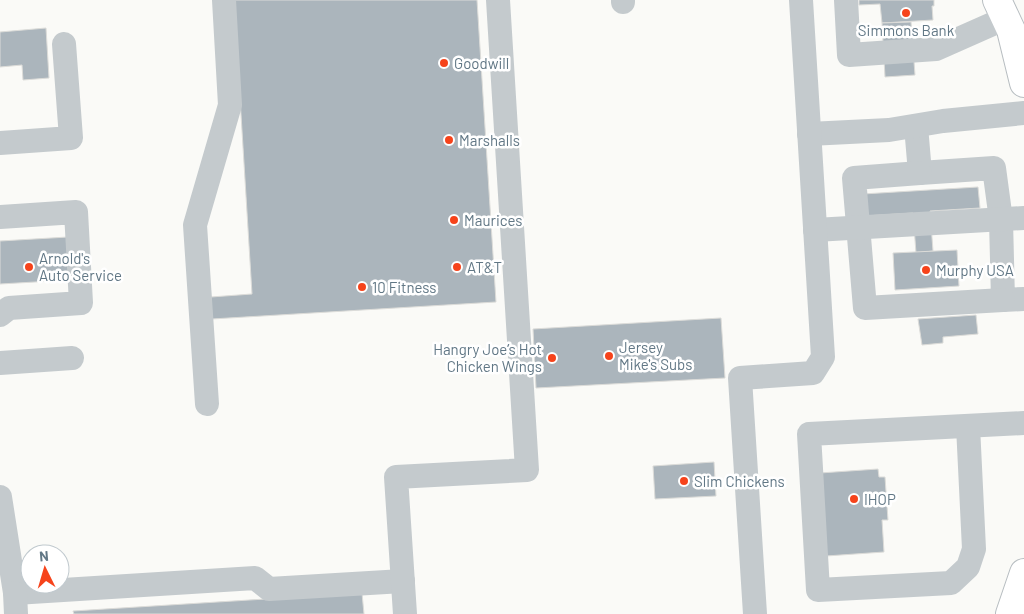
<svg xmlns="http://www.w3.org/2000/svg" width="1024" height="614" font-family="Barlow,sans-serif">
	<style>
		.building { fill: #abb5bc; stroke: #dcdcd9 }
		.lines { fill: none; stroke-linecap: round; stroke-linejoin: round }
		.major-casing { stroke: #b7bdc1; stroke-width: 30 }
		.minor { stroke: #c4cacd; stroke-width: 24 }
		.major { stroke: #fff; stroke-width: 28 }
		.poi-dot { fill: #f6431b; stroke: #fff; stroke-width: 2 }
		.labels { text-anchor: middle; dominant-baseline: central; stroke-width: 5; stroke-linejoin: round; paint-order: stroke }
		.poi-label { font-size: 15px; fill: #617785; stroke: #fff; text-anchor: start }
	</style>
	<rect width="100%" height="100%" fill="#fafaf7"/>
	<!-- building -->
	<g class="building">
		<path d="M234 0H477L496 302 212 319 211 297 252 294Z"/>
		<path d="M859 0H934V6H932L933 20 882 23 880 4 859 5Z"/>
		<path d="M911 22 915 75 885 77 882 23Z"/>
		<path d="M46 28 49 78 23 80 22 65 0 67V32Z"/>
		<path d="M978 187 980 208 930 211 933 251 916 253 913 213 865 216 863 194Z"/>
		<path d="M68 237 70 280 0 284V241Z"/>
		<path d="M957 250 959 286 895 290 893 253Z"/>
		<path d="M976 315 978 334 943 337V343L922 345 918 319Z"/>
		<path d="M721 318 725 378 536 388 533 329Z"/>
		<path d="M714 462 716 496 655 499 653 466Z"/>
		<path d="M878 469 879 477H885L888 520H882L884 552 826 556 820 473Z"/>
		<path d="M362 593 364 614H74L73 611Z"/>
	</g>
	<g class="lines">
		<!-- major casing -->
		<g class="major-casing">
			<g id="major">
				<path d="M997 0 1011 30 1024 83"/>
				<path d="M1010 614 1024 573"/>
			</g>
		</g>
		<!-- minor -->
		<g class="minor">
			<path d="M623 0V2"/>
			<path d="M846 0 849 55 936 49 1006 18"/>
			<path d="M916 126 920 173 994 168 1001 220 1003 300 1024 299"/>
			<path d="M809 134 889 130 943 121 1024 113"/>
			<path d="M0 143 71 138 64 44"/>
			<path d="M920 173 854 178 865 308 1003 300"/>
			<path d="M0 217 76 212 81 303 9 308 0 315"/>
			<path d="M815 230 1024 218"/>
			<path d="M0 363 72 358"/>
			<path d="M207 404 195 225 230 105 224 0"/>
			<path d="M968 426 974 549 968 567 951 583 818 590 809 434 1024 423"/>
			<path d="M0 497 15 593 255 578 269 589 403 581"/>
			<path d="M15 593 16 614"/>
			<path d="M405 614 396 477 527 470 498 0"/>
			<path d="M755 614 740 378 813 373 823 357 801 0"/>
		</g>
		<!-- major -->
		<use href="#major" class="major"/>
	</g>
	<!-- markers -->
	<g class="poi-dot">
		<circle cx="906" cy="13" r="5"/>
		<circle cx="444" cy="63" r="5"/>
		<circle cx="449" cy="140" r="5"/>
		<circle cx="454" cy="220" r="5"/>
		<circle cx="29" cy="267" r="5"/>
		<circle cx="457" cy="267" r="5"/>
		<circle cx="926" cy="270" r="5"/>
		<circle cx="362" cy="287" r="5"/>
		<circle cx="609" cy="356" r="5"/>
		<circle cx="552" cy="358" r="5"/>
		<circle cx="684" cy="481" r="5"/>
		<circle cx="854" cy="499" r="5"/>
	</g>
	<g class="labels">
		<!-- poi labels -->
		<g class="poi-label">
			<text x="906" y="30" text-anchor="middle">Simmons Bank</text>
			<text x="454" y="63">Goodwill</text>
			<text x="459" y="140">Marshalls</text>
			<text x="464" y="220">Maurices</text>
			<text x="39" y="258">Arnold's<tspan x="39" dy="17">Auto Service</tspan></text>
			<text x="467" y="267">AT&amp;T</text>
			<text x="936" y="270">Murphy USA</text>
			<text x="372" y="287">10 Fitness</text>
			<text x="619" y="347">Jersey<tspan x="619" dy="17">Mike's Subs</tspan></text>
			<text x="542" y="349" text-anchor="end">Hangry Joe’s Hot<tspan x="542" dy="17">Chicken Wings</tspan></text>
			<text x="694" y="481">Slim Chickens</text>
			<text x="864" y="499">IHOP</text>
		</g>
	</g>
	<!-- north arrow -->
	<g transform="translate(45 569) rotate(355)"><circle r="24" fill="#ffffff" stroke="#c0c9ce"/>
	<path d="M0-4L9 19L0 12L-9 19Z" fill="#f6431b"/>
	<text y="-8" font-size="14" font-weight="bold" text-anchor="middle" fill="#617785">N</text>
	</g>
</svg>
